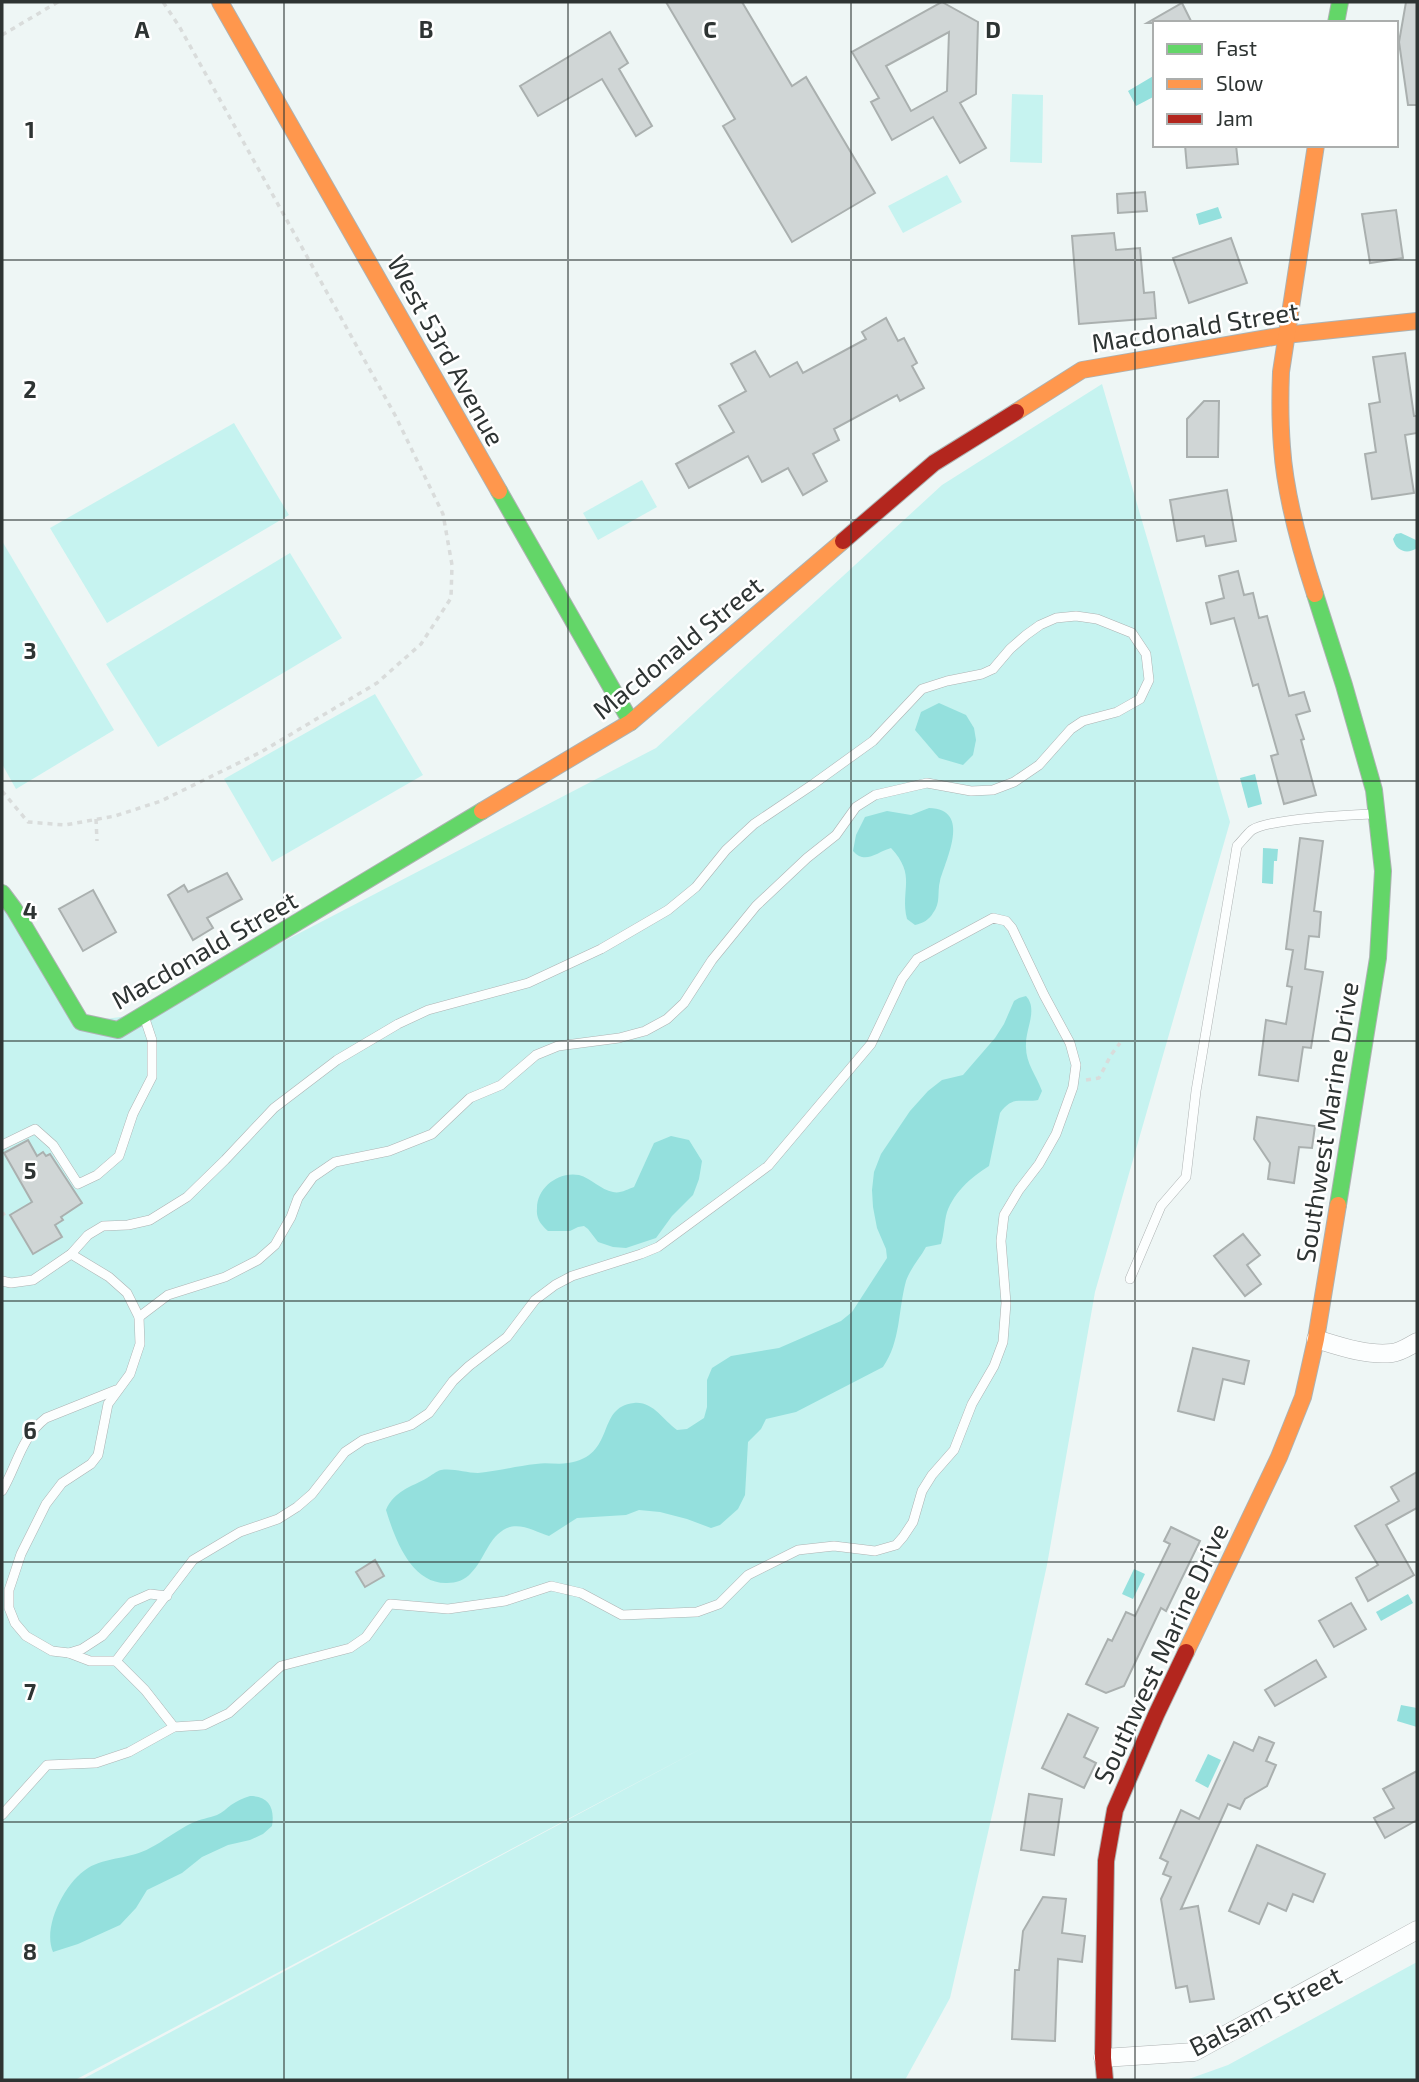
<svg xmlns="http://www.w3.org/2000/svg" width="1419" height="2082" font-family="'Exo 2',sans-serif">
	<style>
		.green { fill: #c6f3f0 }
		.water { fill: #94e0dd }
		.building { fill: #d0d6d6; stroke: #aab0af; stroke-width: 2; fill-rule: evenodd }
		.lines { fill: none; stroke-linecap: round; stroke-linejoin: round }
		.lane-casing { stroke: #adb2b2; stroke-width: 10 }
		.street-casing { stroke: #adb2b2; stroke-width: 19 }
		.fast-casing { stroke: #adb2b2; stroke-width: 18 }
		.slow-casing { stroke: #adb2b2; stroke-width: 18 }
		.jam-casing { stroke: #adb2b2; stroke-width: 18 }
		.path { stroke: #d9dcdb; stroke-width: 3.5; stroke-dasharray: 5 5; stroke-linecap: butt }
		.lane { stroke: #fcfefe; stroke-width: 9 }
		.street { stroke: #fcfefe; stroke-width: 18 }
		.fast { stroke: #63d668; stroke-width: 16 }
		.slow { stroke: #ff974d; stroke-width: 16 }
		.jam { stroke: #b3261e; stroke-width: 16 }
		.grid { fill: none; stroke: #2e3433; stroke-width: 2; stroke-opacity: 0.55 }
		.labels { text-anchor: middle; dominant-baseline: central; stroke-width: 5; stroke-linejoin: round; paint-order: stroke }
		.street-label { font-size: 26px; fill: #2e3433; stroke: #fff }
		.grid-label { font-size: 23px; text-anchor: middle; font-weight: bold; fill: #2e3433; stroke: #fff; stroke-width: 5; stroke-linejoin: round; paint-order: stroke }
	</style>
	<rect width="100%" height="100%" fill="#eef6f5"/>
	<!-- green -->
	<g class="green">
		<path d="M1012 94 1043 95 1042 163 1010 162Z"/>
		<path d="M947 175 962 202 903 233 888 206Z"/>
		<path d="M1102 384 1230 822 1095 1292 1047 1565 995 1802 950 1998 905 2080H81L706 1746 75 2080H2V893L81 1022 144 1014 656 748 942 485Z"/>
		<path d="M234 423 289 515 107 623 50 528Z"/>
		<path d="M642 480 657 507 598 540 583 513Z"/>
		<path d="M2 541 114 730 16 789 2 764Z"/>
		<path d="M290 553 342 638 158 747 106 664Z"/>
		<path d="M375 694 423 775 272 862 224 779Z"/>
		<path d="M1417 1962V2080H1186L1228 2065Z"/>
	</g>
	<!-- water -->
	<g class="water">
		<path d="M1155 75V96L1136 106 1128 91Z"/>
		<path d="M1218 207 1222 218 1199 225 1196 214Z"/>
		<path d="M1401 533 1416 540 1417 548C1407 555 1396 551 1393 539L1396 534Z"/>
		<path d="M939 703 966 715 974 728 976 740 973 755 963 765 939 758 915 730 921 712Z"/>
		<path d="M1255 774 1262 804 1248 808 1240 778Z"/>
		<path d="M929 808C972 809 946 859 940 881 937 892 941 903 933 913 929 920 923 923 915 925L907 919C900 889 917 876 891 848 877 852 865 865 853 851L856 835 865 817 887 811 911 815Z"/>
		<path d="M1263 848 1278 849 1277 861H1274L1273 884 1262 883Z"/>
		<path d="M1026 996C1038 1009 1026 1028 1026 1044 1025 1063 1036 1074 1042 1091L1038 1100C1021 1103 1013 1095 1000 1113L989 1166C971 1177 951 1195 946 1216 944 1225 944 1234 941 1244L926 1247C920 1258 910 1269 906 1281 898 1310 901 1341 883 1367L796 1412 766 1419 761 1429 748 1442 745 1495 738 1509 720 1525 711 1528 687 1519 660 1512 639 1510 626 1515 577 1518 549 1536C537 1532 520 1522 507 1528 488 1537 485 1559 471 1573 465 1580 456 1583 447 1583 411 1584 395 1539 386 1510 394 1491 411 1487 427 1478 431 1476 436 1471 441 1470 453 1468 466 1473 478 1473 498 1471 517 1466 536 1464 547 1462 557 1465 568 1463 617 1456 595 1407 634 1403 653 1401 663 1420 677 1430L687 1429 704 1418 707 1407V1380L712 1368 731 1356 779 1348 841 1321 852 1312 887 1258 886 1249 877 1228 873 1207 872 1190 874 1172 881 1154 910 1111 928 1091 942 1080 963 1075 995 1038 1004 1024 1014 1001 1019 998Z"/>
		<path d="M671 1136 689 1140 702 1161 699 1179 693 1195 672 1216 656 1238 626 1248 613 1247 598 1242 588 1229 584 1226 578 1227 570 1231H548C540 1224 536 1218 537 1208 537 1188 558 1171 579 1175 591 1178 601 1190 613 1192 620 1194 628 1189 634 1187L654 1143Z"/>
		<path d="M1134 1569 1145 1574 1133 1599 1122 1594Z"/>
		<path d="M1408 1594 1413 1603 1381 1621 1376 1612Z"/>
		<path d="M1401 1705 1417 1708V1727L1397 1721Z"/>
		<path d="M1208 1754 1221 1760 1208 1788 1195 1781Z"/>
		<path d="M250 1796C269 1796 275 1808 272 1826L263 1834 250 1840 228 1845 202 1857 182 1873 147 1890 136 1908 120 1925 78 1944 53 1952C42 1927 65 1882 88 1868 106 1857 131 1859 150 1848 164 1841 177 1830 192 1823 200 1819 209 1818 217 1815 222 1813 227 1808 231 1805 237 1801 243 1798 250 1796Z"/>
	</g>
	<!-- building -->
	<g class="building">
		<path d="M666 2H742L792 86 806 77 875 193 792 242 723 126 735 119Z"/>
		<path d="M942 2 978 22 976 94 960 103 986 148 960 163 933 117 892 140 871 102 879 98 852 52ZM949 32 947 91 911 111 886 66Z"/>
		<path d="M1406 2H1417V105H1408L1399 42Z"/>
		<path d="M1182 3 1192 23H1147Z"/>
		<path d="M610 32 628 63 619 69 652 126 636 136 602 79 538 116 520 86Z"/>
		<path d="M1185 145H1236L1238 164 1187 168Z"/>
		<path d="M1145 192 1147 211 1118 213 1117 194Z"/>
		<path d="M1396 210 1403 258 1370 263 1362 214Z"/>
		<path d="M1114 233 1116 250 1140 248 1144 293 1154 292 1156 318 1079 324 1072 236Z"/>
		<path d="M1231 238 1247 283 1189 303 1173 258Z"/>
		<path d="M886 318 898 341 904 338 917 363 912 366 924 388 900 401 897 395 834 429 839 440 813 454 827 481 803 495 788 468 762 482 748 456 689 488 676 464 734 432 719 406 746 391 731 364 755 351 770 377 797 362 803 373 866 339 862 332Z"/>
		<path d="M1405 353 1414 416H1417V433L1405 435 1414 493 1372 499 1365 454 1376 452 1369 404 1380 402 1373 357Z"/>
		<path d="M1204 401H1219L1218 457H1187V419Z"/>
		<path d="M1227 490 1236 541 1206 546 1204 536 1177 541 1170 500Z"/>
		<path d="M1238 571 1244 595 1253 593 1259 618 1267 616 1289 696 1304 692 1310 711 1296 715 1304 739 1301 740 1316 795 1284 804 1271 756 1278 754 1258 684 1253 686 1234 618 1211 624 1206 603 1224 598 1219 576Z"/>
		<path d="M1300 838 1323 841 1314 911 1321 912 1319 937 1309 936 1305 969 1323 972 1311 1048 1303 1047 1298 1081 1259 1075 1266 1020 1286 1024 1292 987 1287 986 1293 950 1286 949Z"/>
		<path d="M227 873 242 899 207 918 213 928 193 940 168 895 184 885 188 892Z"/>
		<path d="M93 890 116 932 83 951 59 909Z"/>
		<path d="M1257 1117 1315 1126 1312 1148 1299 1147 1294 1183 1268 1179 1270 1163 1254 1139Z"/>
		<path d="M28 1140 37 1156 43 1152 46 1156 50 1154 82 1203 61 1217 63 1220 55 1225 62 1237 33 1254 10 1215 32 1202 4 1153Z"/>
		<path d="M1243 1234 1260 1255 1247 1265 1261 1284 1245 1296 1214 1256Z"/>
		<path d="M1193 1348 1249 1361 1244 1384 1223 1379 1214 1420 1178 1411Z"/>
		<path d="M1417 1472V1508L1386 1525 1414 1575 1368 1601 1356 1578 1378 1565 1355 1526 1399 1501 1391 1487Z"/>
		<path d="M1171 1527 1200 1541 1166 1611 1161 1608 1124 1686 1106 1693 1086 1684 1108 1639 1112 1641 1126 1612 1135 1616 1170 1544 1164 1541Z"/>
		<path d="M375 1560 384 1576 365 1587 356 1572Z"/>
		<path d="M1351 1603 1366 1629 1334 1647 1319 1621Z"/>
		<path d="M1316 1660 1326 1677 1275 1706 1265 1690Z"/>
		<path d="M1068 1714 1098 1728 1084 1757 1096 1763 1084 1788 1042 1768Z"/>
		<path d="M1259 1737 1274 1743 1266 1761 1276 1765 1267 1786 1245 1799 1240 1809 1228 1804 1181 1909 1198 1906 1214 1999 1190 2002 1187 1986 1176 1988 1161 1899 1171 1877 1163 1874 1168 1862 1160 1858 1181 1810 1199 1819 1234 1742 1253 1751Z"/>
		<path d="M1417 1771V1820L1385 1838 1374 1818 1394 1808 1383 1789Z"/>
		<path d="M1029 1794 1062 1799 1054 1855 1021 1850Z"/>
		<path d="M1257 1845 1325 1874 1313 1902 1293 1894 1286 1911 1268 1903 1259 1924 1229 1911Z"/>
		<path d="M1043 1897 1066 1899 1062 1933 1085 1936 1082 1962 1058 1959 1055 2041 1012 2039 1015 1970H1019L1023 1931Z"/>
	</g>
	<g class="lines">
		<!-- lane casing -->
		<g class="lane-casing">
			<g id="lane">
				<path d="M2 1145 35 1129 53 1145 78 1184 97 1175 119 1156 133 1114 152 1077V1040L144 1016"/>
				<path d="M1130 1279 1161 1206 1186 1177 1196 1091 1237 846C1242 841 1247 834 1252 830 1269 819 1350 815 1373 814"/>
				<path d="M2 1281 11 1283 33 1280 71 1254 88 1235 103 1226 128 1225 150 1220 187 1197 225 1160 274 1108 337 1060 398 1024 428 1010 528 983 601 949 668 910 696 887 726 850 754 824 812 785 873 741 922 689 947 681 982 674 993 669 1010 649 1026 635 1040 625 1056 618 1076 616 1097 619 1132 633 1146 654 1149 680 1140 699 1117 712 1083 721 1071 729 1039 765 1014 782 993 790 971 791 927 783 875 795 856 807 836 835 807 858 756 906 712 960 684 1003 667 1019 645 1031 619 1038 558 1046 536 1055 501 1085 470 1098 432 1134 389 1151 335 1162 313 1177 298 1198 291 1217 275 1245 258 1260 225 1277 168 1295 139 1317"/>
				<path d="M2 1491C17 1466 21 1437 46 1418L116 1390"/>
				<path d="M69 1653 82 1649 102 1636 132 1602 150 1594 167 1596"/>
				<path d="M116 1661 145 1690 174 1727"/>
				<path d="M2 1815 47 1765 96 1763 129 1752 174 1727 204 1725 229 1713 281 1666 350 1648 366 1637 390 1604 448 1609 505 1601 551 1586 581 1593 622 1615 697 1612 719 1604 748 1575 798 1550 834 1546 875 1551 896 1545 903 1537 913 1522 922 1491 932 1475 954 1450 972 1404 994 1366 1003 1342 1006 1303 1001 1241 1004 1215 1019 1190 1039 1164 1056 1134 1073 1087 1076 1065 1070 1043 1044 995 1012 928 1006 921 993 918 917 959 902 979 871 1044 768 1166 658 1247 641 1254 572 1276 555 1285 535 1300 507 1337 469 1366 453 1381 429 1413 411 1425 363 1440 345 1452 312 1494 297 1507 278 1519 240 1532 193 1560 116 1661H90L69 1653 52 1651 26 1636 15 1623 9 1608V1590L21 1554 46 1504 62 1483 91 1464 98 1455 108 1404 130 1374 140 1344 139 1317 127 1293 109 1277 71 1254"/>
			</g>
		</g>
		<!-- street casing -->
		<g class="street-casing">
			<g id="street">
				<path d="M1316 1339C1339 1346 1367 1356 1392 1353 1401 1352 1409 1346 1417 1342"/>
				<path d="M1103 2058 1194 2052 1417 1930"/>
			</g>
		</g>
		<!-- fast casing -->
		<g class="fast-casing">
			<g id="fast">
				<path d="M1336 23 1340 2"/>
				<path d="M499 491 631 722"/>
				<path d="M1315 594 1344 685 1374 790 1383 871 1378 958 1338 1205"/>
				<path d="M2 893 14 909 81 1022 118 1030 482 811"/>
			</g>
		</g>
		<!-- slow casing -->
		<g class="slow-casing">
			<g id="slow">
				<path d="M220 2 499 491"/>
				<path d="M1016 412 1082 370 1285 335 1417 321"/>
				<path d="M1315 594C1301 551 1285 493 1282 447 1280 422 1280 397 1281 372L1316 145"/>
				<path d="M482 811 631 722 843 541"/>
				<path d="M1186 1652 1279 1457 1303 1397 1316 1339 1338 1205"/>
			</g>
		</g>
		<!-- jam casing -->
		<g class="jam-casing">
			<g id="jam">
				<path d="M843 541 934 463 1016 412"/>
				<path d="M1105 2080 1103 2058 1106 1861 1115 1810 1156 1715 1186 1652"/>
			</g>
		</g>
		<!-- path -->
		<g class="path">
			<path d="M2 35 58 2"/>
			<path d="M2 791 28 822 65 825 115 816 161 801 261 752 377 683 421 644 451 598 452 565 443 514 395 415 179 26 163 2"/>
			<path d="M96 819 97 841"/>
			<path d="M1086 1080 1099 1078 1111 1055 1120 1043"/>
			<path d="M2 1215 5 1213"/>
		</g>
		<!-- lane -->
		<use href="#lane" class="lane"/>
		<!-- street -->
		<use href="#street" class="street"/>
		<!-- fast -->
		<use href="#fast" class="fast"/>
		<!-- slow -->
		<use href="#slow" class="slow"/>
		<!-- jam -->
		<use href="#jam" class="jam"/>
	</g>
	<!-- grid -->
	<path class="grid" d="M284 2V2080M568 2V2080M851 2V2080M1135 2V2080M2 260H1417M2 520H1417M2 781H1417M2 1041H1417M2 1301H1417M2 1562H1417M2 1822H1417"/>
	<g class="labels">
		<!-- street labels -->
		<g class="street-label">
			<text transform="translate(1195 326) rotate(-9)">Macdonald Street</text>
			<text transform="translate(447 350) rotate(61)">West 53rd Avenue</text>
			<text transform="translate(677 647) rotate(-39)">Macdonald Street</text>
			<text transform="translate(204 949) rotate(-30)">Macdonald Street</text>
			<text transform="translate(1326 1122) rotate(-81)">Southwest Marine Drive</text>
			<text transform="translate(1160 1653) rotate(-65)">Southwest Marine Drive</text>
			<text transform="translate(1265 2010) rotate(-27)">Balsam Street</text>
		</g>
	</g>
	<g class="grid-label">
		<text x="142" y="38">A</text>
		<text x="426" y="38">B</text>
		<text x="710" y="38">C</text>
		<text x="993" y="38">D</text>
		<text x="30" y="138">1</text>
		<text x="30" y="398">2</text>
		<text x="30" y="659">3</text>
		<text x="30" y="919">4</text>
		<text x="30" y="1179">5</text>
		<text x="30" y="1439">6</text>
		<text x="30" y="1700">7</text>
		<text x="30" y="1960">8</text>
	</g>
	<!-- border -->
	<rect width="1419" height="2082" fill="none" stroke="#2e3433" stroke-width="7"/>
	<!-- legend -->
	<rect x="1153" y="21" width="245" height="126" fill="#ffffff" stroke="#abaead" stroke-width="2"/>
	<rect x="1167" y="44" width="35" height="10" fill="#63d668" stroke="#abaead" stroke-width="2"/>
	<text x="1216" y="56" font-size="21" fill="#2e3433">Fast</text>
	<rect x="1167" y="79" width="35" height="10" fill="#ff974d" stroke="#abaead" stroke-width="2"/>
	<text x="1216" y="91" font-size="21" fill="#2e3433">Slow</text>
	<rect x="1167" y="114" width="35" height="10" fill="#b3261e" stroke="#abaead" stroke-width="2"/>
	<text x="1216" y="126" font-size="21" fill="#2e3433">Jam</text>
</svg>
